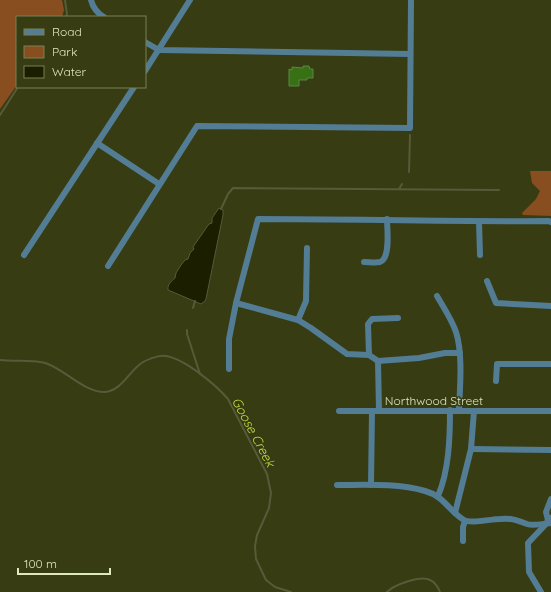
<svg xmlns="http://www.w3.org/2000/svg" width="551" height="592" font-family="Quicksand,sans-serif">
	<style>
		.green { fill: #884e20 }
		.water { fill: #1b1f00; stroke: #565b39 }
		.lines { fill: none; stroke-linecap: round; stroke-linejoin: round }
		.stream { stroke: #565b39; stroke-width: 2 }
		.building { fill: #387014; stroke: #5b8646 }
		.minor { stroke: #537c95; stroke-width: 6 }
		.labels { text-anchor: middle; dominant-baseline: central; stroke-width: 3; stroke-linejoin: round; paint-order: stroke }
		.street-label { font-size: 12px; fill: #dfe7bf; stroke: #373c12 }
		.water-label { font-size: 13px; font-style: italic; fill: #c6d849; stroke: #373c12 }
	</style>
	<rect width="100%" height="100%" fill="#373c12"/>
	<!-- green -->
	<g class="green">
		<path d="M0 0H62L64 10 62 17H17V85L0 109Z"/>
		<path d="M530 171H551V216L523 215 522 213 536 199 540 191 532 183Z"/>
	</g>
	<!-- water -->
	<path class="water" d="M219 208 223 210V215L206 299 205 301 201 304 168 290C167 284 172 281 175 278L176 273 181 265 185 260 188 259 190 253 194 249 193 247 195 244 209 224 212 223V218Z"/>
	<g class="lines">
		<!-- stream -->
		<g class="stream">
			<path d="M65 0 67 14 66 17"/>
			<path d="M0 115 18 87"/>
			<path d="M409 172 410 135"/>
			<path d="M399 189 402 184"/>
			<path d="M221 209 228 194 233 188 499 190"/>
			<path d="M193 308 195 301"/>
			<path d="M187 330V334L200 374"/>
			<path d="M0 360C15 362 35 359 48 364 66 371 86 393 105 392 120 391 128 374 138 366 144 360 158 355 166 356 185 359 216 385 228 399L267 474 271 493 269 508 257 535 255 546 256 559 266 580 275 587 291 592"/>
			<path d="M387 592C394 585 420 575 430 580 435 582 438 587 440 592"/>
		</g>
	</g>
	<!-- building -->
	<path class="building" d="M303 66H309L310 69H313V78H307V80H299V86H289V69L292 70V67L303 68Z"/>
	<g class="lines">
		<!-- minor -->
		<g class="minor">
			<path d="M91 0C93 8 97 13 104 17"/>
			<path d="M145 42 159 50 410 54"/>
			<path d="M145 71 190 0"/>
			<path d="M97 143 159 184"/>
			<path d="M479 222 480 255"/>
			<path d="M24 255 134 87"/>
			<path d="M364 262C369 262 375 263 380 262 391 258 387 229 387 219"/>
			<path d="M108 266 197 126 410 128 411 0"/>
			<path d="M487 281 496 303 551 306"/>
			<path d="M437 296C444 308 452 320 456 332 463 354 460 387 459 410"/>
			<path d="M236 303 298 320 311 328 347 354 369 355 378 361 379 411"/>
			<path d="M298 320 306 301 307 248"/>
			<path d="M369 355 368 324 372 319 398 318"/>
			<path d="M378 361 419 358 445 353H460"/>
			<path d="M229 369V339L236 303 258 219C355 219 452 222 549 221L551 222"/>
			<path d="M496 381 497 364H551"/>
			<path d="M339 411H551"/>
			<path d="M471 449 551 450"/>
			<path d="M337 485C365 485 397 483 425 491 444 496 449 511 464 520 471 524 491 519 500 519 512 518 516 520 527 524 533 526 544 524 551 523"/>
			<path d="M371 485 372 411"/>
			<path d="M438 496C449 471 450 437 450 410"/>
			<path d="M455 513 471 449 474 411"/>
			<path d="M548 520 546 512 551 499"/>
			<path d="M463 541V527L465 521"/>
			<path d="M541 592 529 572 528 543 546 524 548 520 551 518"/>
		</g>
	</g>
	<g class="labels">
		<!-- street labels -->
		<g class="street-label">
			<text x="434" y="400">Northwood Street</text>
		</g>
		<!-- water labels -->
		<g class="water-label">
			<text transform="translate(254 432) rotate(62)">Goose Creek</text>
		</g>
	</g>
	<!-- legend -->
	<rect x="16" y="16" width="130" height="72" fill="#373c12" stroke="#7a8057"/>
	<rect x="24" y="29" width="20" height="6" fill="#537c95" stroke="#7a8057"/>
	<text x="52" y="36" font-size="12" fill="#dfe7bf">Road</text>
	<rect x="24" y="46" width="20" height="12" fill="#884e20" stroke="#7a8057"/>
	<text x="52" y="56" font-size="12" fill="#dfe7bf">Park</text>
	<rect x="24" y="66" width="20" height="12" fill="#1b1f00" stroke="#7a8057"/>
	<text x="52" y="76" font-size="12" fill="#dfe7bf">Water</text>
	<!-- scale -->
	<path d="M18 568v6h92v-6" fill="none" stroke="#dfe7bf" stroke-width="2"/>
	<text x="24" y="568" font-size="12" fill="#dfe7bf" stroke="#373c12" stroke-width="3" paint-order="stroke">100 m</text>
</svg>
